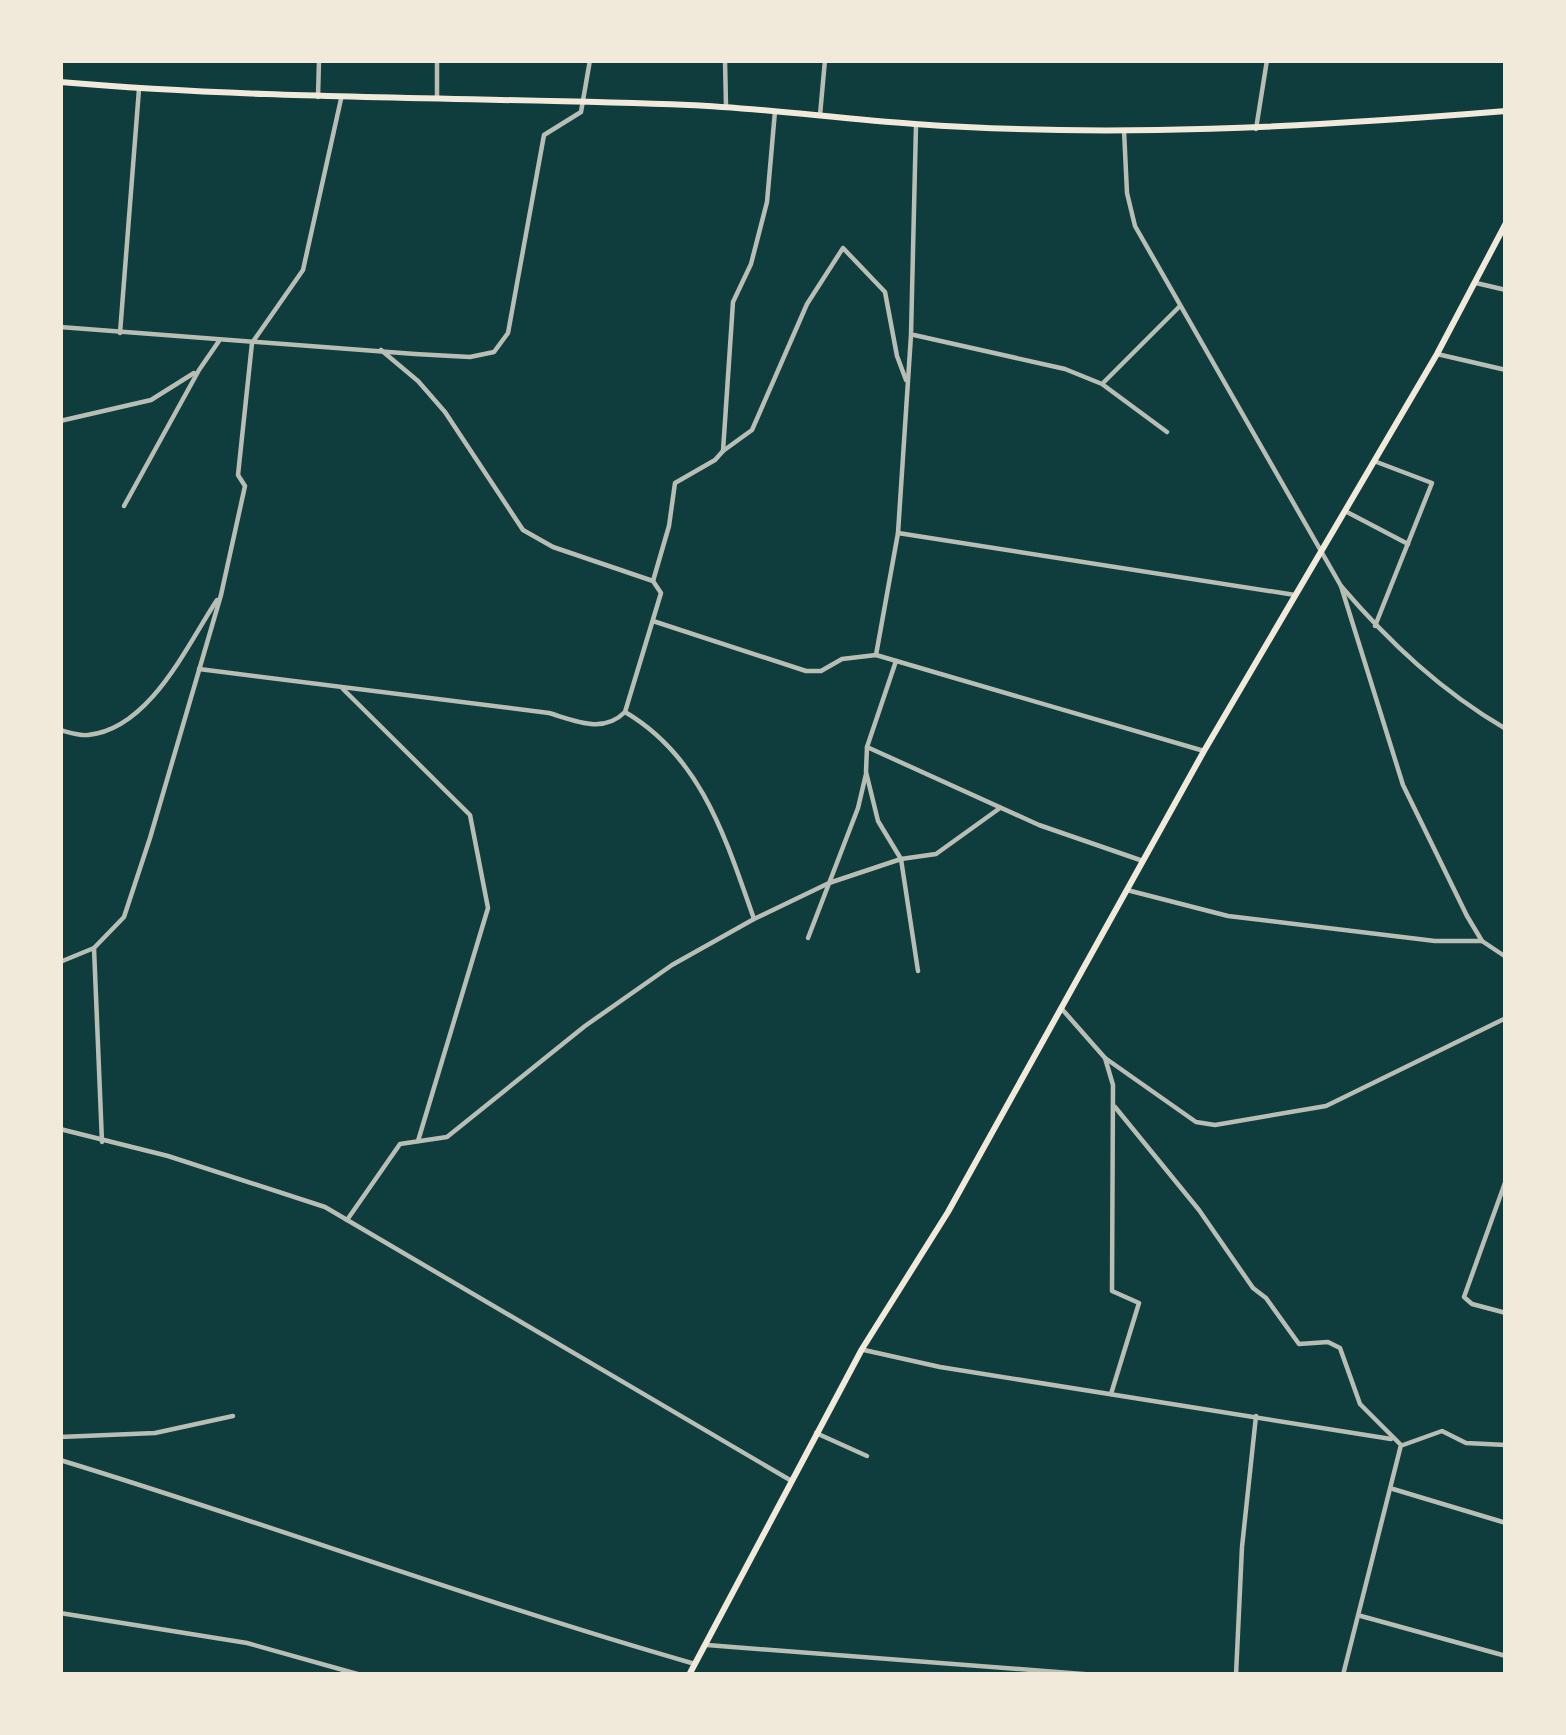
<svg xmlns="http://www.w3.org/2000/svg" width="1566" height="1735" font-family="'Sofia Sans Condensed',sans-serif">
	<style>
		.lines { fill: none; stroke-linecap: round; stroke-linejoin: round }
		.minor { stroke: #b8beb3; stroke-width: 4.5 }
		.tertiary { stroke: #b8beb3; stroke-width: 4.5 }
		.secondary { stroke: #f1e9da; stroke-width: 6 }
		.trunk { stroke: #f1e9da; stroke-width: 6 }
	</style>
	<rect width="100%" height="100%" fill="#0f3d3e"/>
	<g class="lines">
		<!-- minor -->
		<g class="minor">
			<path d="M725 60 726 106"/>
			<path d="M437 96V60"/>
			<path d="M318 97 319 60"/>
			<path d="M820 115 825 60"/>
			<path d="M1256 129 1267 60"/>
			<path d="M1476 283 1506 290"/>
			<path d="M60 327 415 354 470 357 494 352 508 333 544 135 581 112 590 60"/>
			<path d="M120 333 139 89"/>
			<path d="M914 335 1065 369 1102 384 1167 432"/>
			<path d="M381 350 418 381 445 412 523 530 553 547 653 581"/>
			<path d="M1437 354 1506 370"/>
			<path d="M1104 382 1180 306"/>
			<path d="M60 421 151 400 194 373"/>
			<path d="M723 451 752 430 807 304 843 248 885 292 897 356 906 380"/>
			<path d="M1374 461 1432 483 1375 626"/>
			<path d="M124 506 199 370 219 341"/>
			<path d="M1345 511 1408 544"/>
			<path d="M898 533 911 335 916 125"/>
			<path d="M1341 586C1390 643 1441 691 1506 729"/>
			<path d="M653 621 806 671H821L842 659 876 655 1204 751"/>
			<path d="M876 655 898 533 1295 595"/>
			<path d="M896 661 867 747 1039 825 1143 861"/>
			<path d="M199 669 549 713C576 721 603 734 625 712L661 593 653 581 669 526 675 483 715 460 723 451 733 302 751 264 767 202 775 111"/>
			<path d="M343 689 470 815 488 908 418 1141"/>
			<path d="M625 712C702 757 726 840 754 919"/>
			<path d="M60 730C68 732 80 736 88 735 150 729 187 645 217 600"/>
			<path d="M867 747 866 772 878 821 901 859 918 971"/>
			<path d="M1127 890 1228 916 1435 941H1482"/>
			<path d="M808 938 858 808 866 774"/>
			<path d="M60 962 94 948"/>
			<path d="M1061 1008 1105 1058 1113 1085 1112 1291 1139 1303 1111 1394"/>
			<path d="M1105 1058 1196 1122 1215 1125 1326 1106 1506 1018"/>
			<path d="M1115 1107 1199 1210 1253 1288 1266 1298 1299 1344 1328 1342 1340 1348 1360 1404 1401 1445 1343 1675"/>
			<path d="M60 1129 168 1156 325 1207 790 1480"/>
			<path d="M102 1142 94 948 124 917 150 838 221 595 245 486 238 475 252 343 303 270 341 99"/>
			<path d="M347 1220 400 1144 447 1137 585 1026 672 965 754 919 829 883 901 859 936 854 1000 808"/>
			<path d="M864 1350 940 1367 1391 1439"/>
			<path d="M816 1433 867 1456"/>
			<path d="M60 1437 155 1433 233 1416"/>
			<path d="M1403 1445 1442 1431 1466 1443 1506 1445"/>
			<path d="M60 1460C273 1525 481 1603 695 1664"/>
			<path d="M1393 1489 1506 1523"/>
			<path d="M60 1613 247 1643 361 1675"/>
			<path d="M1361 1616 1506 1656"/>
			<path d="M707 1645 1096 1675"/>
			<path d="M1236 1675 1242 1547 1256 1416"/>
		</g>
		<!-- tertiary -->
		<g class="tertiary">
			<path d="M1124 130 1127 193 1135 226 1341 586 1403 785 1467 916 1482 941 1506 957"/>
			<path d="M1506 1180 1464 1297 1472 1304 1506 1313"/>
		</g>
		<!-- secondary -->
		<path class="secondary" d="M689 1675 862 1349 948 1212 1204 751 1437 354 1506 223"/>
		<!-- trunk -->
		<path class="trunk" d="M60 82C269 100 478 97 688 105 764 108 839 119 915 124 1112 138 1309 127 1506 111"/>
	</g>
	<!-- border -->
	<rect width="1566" height="1735" fill="none" stroke="#f1e9da" stroke-width="126"/>
</svg>
